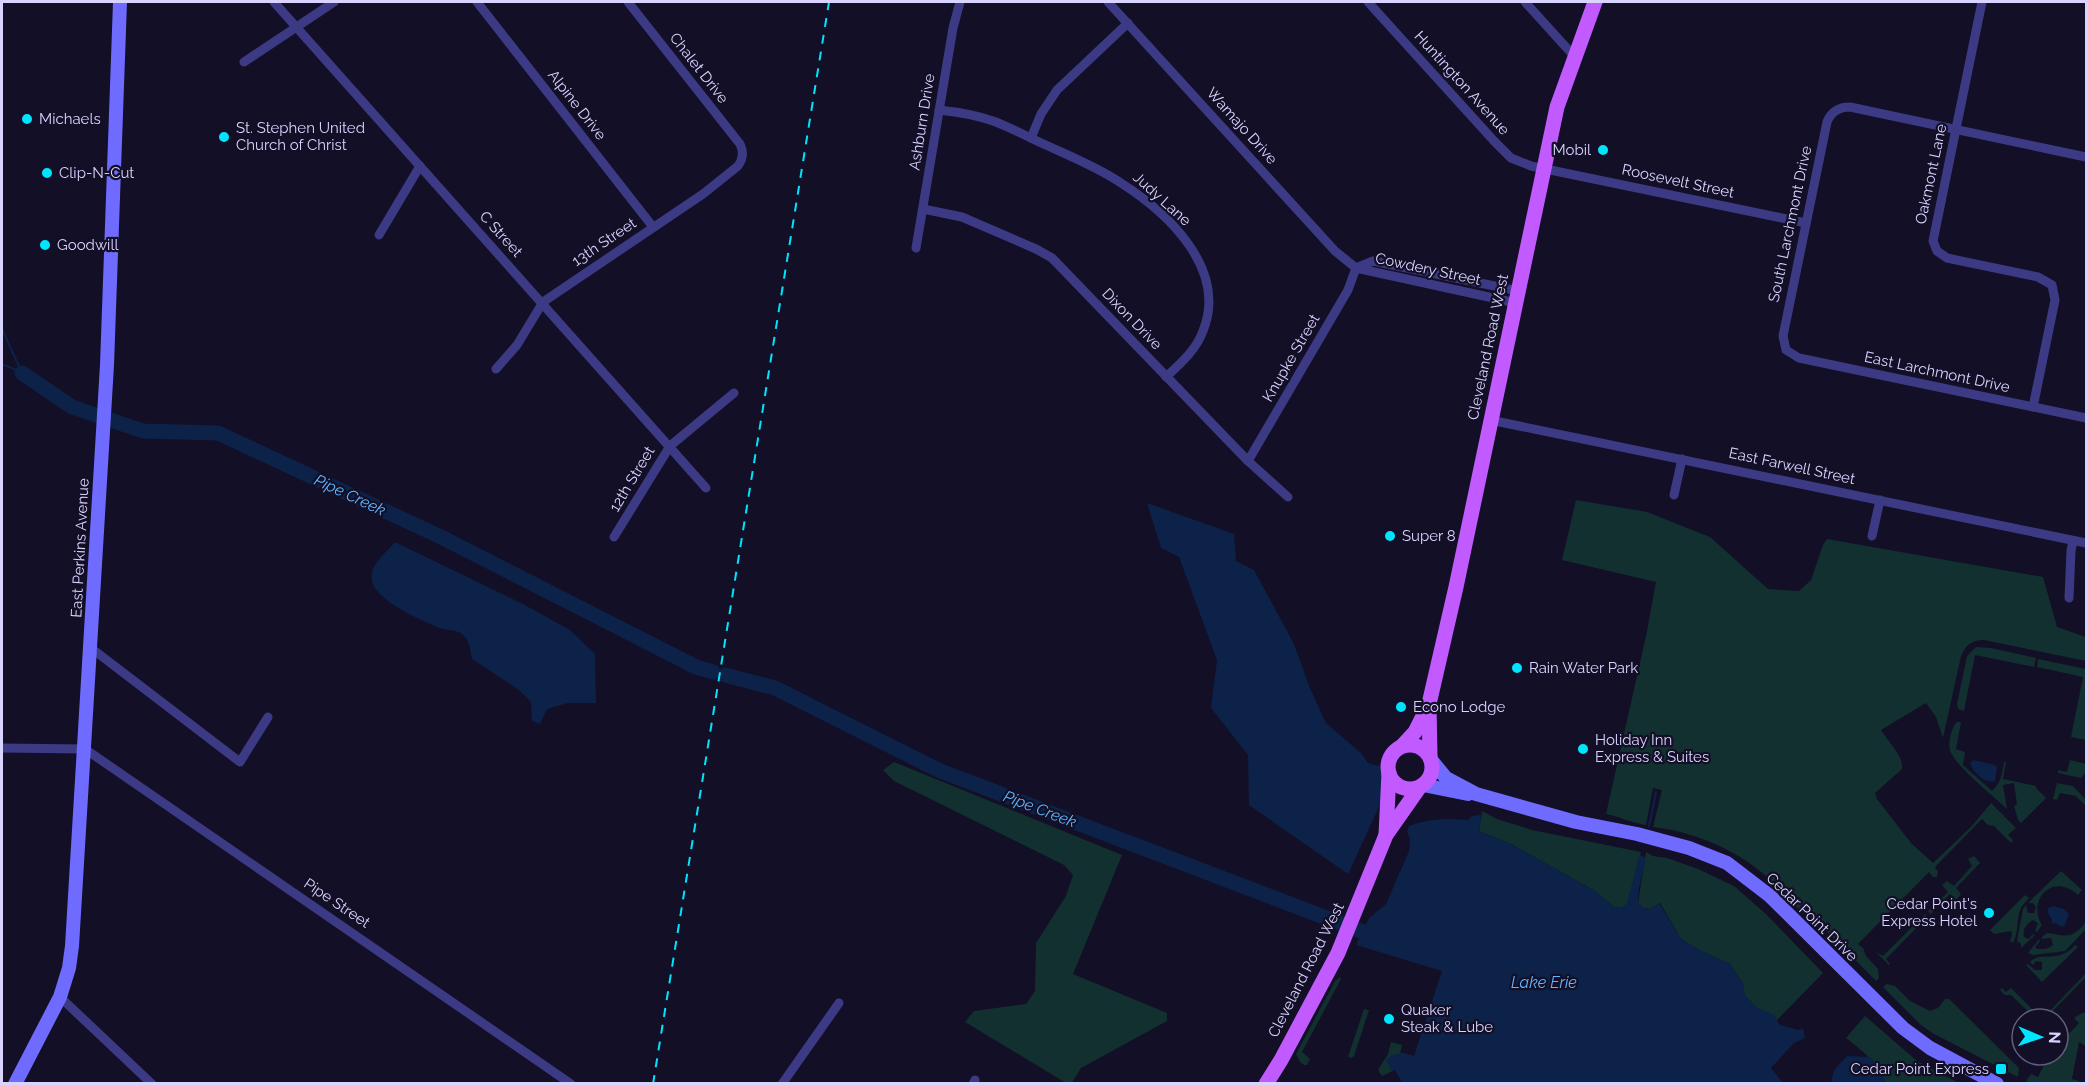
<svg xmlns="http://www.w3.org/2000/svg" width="2088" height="1085" font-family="Raleway,sans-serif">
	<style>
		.green { fill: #12302f }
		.water { fill: #0c2248 }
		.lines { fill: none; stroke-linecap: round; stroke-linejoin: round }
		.stream { stroke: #0c2248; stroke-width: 2 }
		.river { stroke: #0c2248; stroke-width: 15 }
		.street { stroke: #3d3a85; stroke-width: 9 }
		.secondary { stroke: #6f6bff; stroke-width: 14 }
		.primary { stroke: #c25bff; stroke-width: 15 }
		.rail { stroke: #00e5ff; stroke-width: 2; stroke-dasharray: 9 8; stroke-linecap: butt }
		.poi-dot { fill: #00e5ff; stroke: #130f26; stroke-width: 2 }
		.labels { text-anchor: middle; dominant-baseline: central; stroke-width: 4.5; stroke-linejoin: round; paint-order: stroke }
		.street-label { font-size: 15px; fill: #d9d4ff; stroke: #130f26 }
		.poi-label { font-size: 15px; fill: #d9d4ff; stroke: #130f26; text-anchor: start }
		.water-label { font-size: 16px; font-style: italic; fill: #62b6ff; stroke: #130f26 }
	</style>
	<rect width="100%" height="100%" fill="#130f26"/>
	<!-- green -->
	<g class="green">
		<path d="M1576 500 1647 512 1710 537 1768 589 1799 591 1811 580 1823 545 1827 539 2043 577 2057 627 2086 637V661L1984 640C1971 640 1966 645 1961 656L1943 738 1936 717 1926 703 1881 730C1888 742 1904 756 1902 769L1875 793 1877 799 1911 843 1933 863 1971 827 1991 803 2016 828 2008 835 2013 840 2011 843 1994 826 1988 825 1982 819 1935 867 1938 872 1937 877H1933L1929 872 1858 944 1863 948 1866 956 1878 969 1879 978 1876 981C1856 961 1837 941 1817 922 1810 916 1802 912 1795 906 1785 896 1776 885 1766 876 1737 850 1692 831 1653 827L1662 790 1653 788 1646 825C1631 823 1621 817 1606 814L1646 636 1656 582 1562 560Z"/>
		<path d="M1976 647 1991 648 2036 658 2034 667 1975 655 1964 711 1958 709 1957 704 1967 656Z"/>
		<path d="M2038 659 2086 669V740L2071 737 2083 677 2037 667Z"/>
		<path d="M1957 722H1961L1956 749 1965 752 1963 765 1992 791C2001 783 2002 774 2004 762H2006L2003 779 2036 786V788L2046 798 2021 823 2018 820 2014 806 2017 804 2014 783 2003 785 2007 809C1991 794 1960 770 1951 753 1947 745 1951 728 1957 722Z"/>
		<path d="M2070 760 2086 764V772L2081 778 2058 773V770L2067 772Z"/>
		<path d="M894 762 1122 855 1073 974 1167 1013V1021L1081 1068 1071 1084 1066 1083 965 1022 974 1011 1026 1004 1035 991 1036 943 1066 896 1073 875 1064 865 894 781 883 770Z"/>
		<path d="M2057 783 2073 786 2086 800V806L2076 796 2060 793 2057 800 2053 799Z"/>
		<path d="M1482 811 1497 819 1532 830 1641 852 1627 905 1620 908 1614 907 1595 891 1509 843 1479 831Z"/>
		<path d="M1646 852 1653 856 1667 858 1698 869 1734 886 1766 914 1823 973 1776 1021 1773 1015 1757 1008 1745 996 1743 984 1730 964 1701 951 1681 939 1660 903 1650 909 1643 908 1638 903Z"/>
		<path d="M1974 856 1980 863 1956 888 1961 894 1956 900 1950 894 1931 914 1928 911 1948 892 1942 885 1947 881 1954 886 1972 866 1968 859Z"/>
		<path d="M2061 871 2082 890 2078 895C2051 871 2027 902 2042 925L2037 932 2035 931 2038 923 2033 920C2027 923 2022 930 2024 937L2029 939 2033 934 2035 935 2021 948V944L2017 941 2023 909 2026 905 2028 913H2034L2036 907 2033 903H2028Z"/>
		<path d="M2025 895 2029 898C2012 914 2022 924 2013 943L2010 941 2012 936 2011 931 1994 934 1990 930Z"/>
		<path d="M1925 914 1927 917 1886 959 1890 964 1889 965 1876 952 1883 956Z"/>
		<path d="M2086 922V929L2065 951 2033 955 2028 953 2039 939 2040 941 2035 947 2037 949H2046L2053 945 2051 938 2042 939V937L2047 933C2066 935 2070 941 2086 922Z"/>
		<path d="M2075 945 2078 947 2042 982 2026 965 2028 964 2035 970H2042V962L2036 961 2033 965 2030 962C2041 950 2057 965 2075 945Z"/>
		<path d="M2086 973V977L2045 1019H2036L2011 995H2005L2000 990 2002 988 2006 992 2011 988 2042 1019Z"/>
		<path d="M1340 977 1341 979 1302 1052 1310 1059 1307 1065H1304L1300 1062 1296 1054 1335 981Z"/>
		<path d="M1887 984 1895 986 1910 1001 1930 1011 1938 1008 1945 999H1949L2016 1065 2019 1068 2018 1077 1934 1034 1921 1025 1883 987Z"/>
		<path d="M1364 1009 1369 1010 1354 1056 1351 1058 1348 1057Z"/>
		<path d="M2082 1013H2086V1046L2079 1042 2072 1079 2079 1081V1083L2031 1084 2026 1081 2031 1074 2038 1077 2049 1055H2058V1045L2079 1023 2074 1018Z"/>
		<path d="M1865 1016 1917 1061 1959 1083H1886C1876 1061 1865 1053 1846 1038Z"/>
		<path d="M1391 1042 1402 1045 1400 1054 1392 1056 1386 1060 1393 1071 1382 1076 1378 1070 1388 1054Z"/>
	</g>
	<!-- water -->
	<g class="water">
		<path d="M1147 503 1234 534 1236 561 1254 570 1294 644 1309 686 1326 723 1362 754 1368 763 1382 767 1384 796 1348 874 1249 805 1248 755 1211 708 1217 660 1179 557 1161 548Z"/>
		<path d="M395 542 523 604 570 630 595 654 596 703H568L547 709 540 724 532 721 531 702 519 690 472 659C470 650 470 640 462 634 456 629 447 631 440 628 422 620 365 598 372 572 374 562 388 550 395 542Z"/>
		<path d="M1974 760 1995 765 1997 768 1995 781C1985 784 1973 773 1970 763Z"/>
		<path d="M1481 815 1479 831 1509 843 1595 891 1614 907 1620 908 1627 905 1638 860 1640 855 1646 858 1639 888 1638 903 1643 908 1650 909 1659 903 1681 939 1701 951 1730 964 1743 984 1745 996 1757 1008 1774 1015 1780 1025 1798 1030 1803 1028 1805 1038 1794 1043 1771 1068 1783 1083H1402L1395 1070 1393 1071 1386 1060 1392 1056 1400 1054 1401 1052 1414 1056 1442 971 1356 945 1369 918 1386 904 1409 851 1410 839 1407 832 1409 826C1428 819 1448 818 1468 820L1472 816Z"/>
		<path d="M2053 906 2064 909 2069 914 2064 927 2060 926 2055 923 2053 924 2051 921 2052 920 2048 913V908Z"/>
		<path d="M1847 1056 1871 1057 1881 1071 1886 1083H1831L1834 1070Z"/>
	</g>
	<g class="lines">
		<!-- stream -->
		<g class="stream">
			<path d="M2 329 22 373"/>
			<path d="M2 364 21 372"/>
			<path d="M1649 826 1656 792"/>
		</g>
		<!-- river -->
		<g class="river">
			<path d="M22 373 72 407 143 431 218 433 441 537 696 667 713 672"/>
			<path d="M725 675 775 688 938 770 1361 931"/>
		</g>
		<!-- street -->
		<g class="street">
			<path d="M274 2 706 488"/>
			<path d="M477 2 653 227"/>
			<path d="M1108 2 1335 251 1356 268 1516 303"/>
			<path d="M1368 2 1494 141 1511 158 1531 166 1806 223"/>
			<path d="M1525 2 1574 56"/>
			<path d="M1982 2 1933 241 1937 251 1947 258 2038 277 2052 285 2055 300 2033 407"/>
			<path d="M244 62 334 2"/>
			<path d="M939 110C958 112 976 115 993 121 1012 128 1030 138 1048 146 1072 157 1099 168 1121 183 1168 213 1228 269 1203 331 1196 350 1181 363 1166 377"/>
			<path d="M1031 138 1041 114 1057 90 1128 23"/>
			<path d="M2086 157 1850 107C1839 107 1831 112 1827 122L1783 336 1786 350 1799 358 2086 418"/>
			<path d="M923 209 962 217 1036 249 1052 258 1248 461 1288 497"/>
			<path d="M379 235 420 166"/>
			<path d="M916 248 953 28 960 2"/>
			<path d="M1356 268 1373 261 1519 291"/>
			<path d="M496 369 517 345 543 302 703 194 738 166C743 159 744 152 740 144L628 2"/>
			<path d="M1490 420 2086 543"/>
			<path d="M1248 461 1348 290 1356 268"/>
			<path d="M1674 495 1682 459"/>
			<path d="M1872 536 1880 500"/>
			<path d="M614 537 670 446 734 393"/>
			<path d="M2069 598 2071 551 2073 541"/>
			<path d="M91 648 240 762 268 717"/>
			<path d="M2 748 85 749 571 1084"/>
			<path d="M60 997 152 1084"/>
			<path d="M782 1084 839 1003"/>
			<path d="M973 1084 975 1080"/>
		</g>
		<!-- secondary -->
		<g class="secondary">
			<path d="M1432 761 1446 778 1476 794 1576 822 1637 834 1689 848 1727 863 1770 896 1903 1028 1930 1048 1997 1084"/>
			<path d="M1423 785 1468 794"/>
			<path d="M15 1084 60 997 69 968 72 946 107 365 120 2"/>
		</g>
		<!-- primary -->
		<g class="primary">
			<path d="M1429 707 1430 756"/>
			<circle cx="1410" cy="767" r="22"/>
			<path d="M1402 746 1415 732 1429 704 1456 587 1557 107 1595 2"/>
			<path d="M1386 835 1389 773"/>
			<path d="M1266 1084 1281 1060 1338 953 1386 835 1419 788"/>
		</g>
		<!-- rail -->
		<path class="rail" d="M653 1084 829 2"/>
	</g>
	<!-- markers -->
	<g class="poi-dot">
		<circle cx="27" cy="119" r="6"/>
		<circle cx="224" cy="137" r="6"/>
		<circle cx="1603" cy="150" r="6"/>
		<circle cx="47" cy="173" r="6"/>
		<circle cx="45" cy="245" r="6"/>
		<circle cx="1390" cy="536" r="6"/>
		<circle cx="1517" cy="668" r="6"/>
		<circle cx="1401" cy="707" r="6"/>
		<circle cx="1583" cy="749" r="6"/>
		<circle cx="1989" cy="913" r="6"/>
		<circle cx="1389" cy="1019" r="6"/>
		<rect x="1995" y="1063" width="12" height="12" rx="3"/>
	</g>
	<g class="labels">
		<!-- street labels -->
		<g class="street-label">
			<text transform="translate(699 68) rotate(52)">Chalet Drive</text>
			<text transform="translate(1462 83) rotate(48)">Huntington Avenue</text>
			<text transform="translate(577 105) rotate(52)">Alpine Drive</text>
			<text transform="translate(922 122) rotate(-81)">Ashburn Drive</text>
			<text transform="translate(1242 126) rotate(48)">Wamajo Drive</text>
			<text transform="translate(1931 174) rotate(-78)">Oakmont Lane</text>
			<text transform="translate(1678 181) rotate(12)">Roosevelt Street</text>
			<text transform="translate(1162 199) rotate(42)">Judy Lane</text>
			<text transform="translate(1790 224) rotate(-78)">South Larchmont Drive</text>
			<text transform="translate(501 234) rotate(48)">C Street</text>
			<text transform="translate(604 242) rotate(-34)">13th Street</text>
			<text transform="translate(1428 269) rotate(12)">Cowdery Street</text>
			<text transform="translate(1132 319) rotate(46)">Dixon Drive</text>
			<text transform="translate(1488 347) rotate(-78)">Cleveland Road West</text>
			<text transform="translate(1291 358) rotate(-60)">Knupke Street</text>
			<text transform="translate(1937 372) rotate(12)">East Larchmont Drive</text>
			<text transform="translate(1792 466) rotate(12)">East Farwell Street</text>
			<text transform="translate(632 479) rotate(-59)">12th Street</text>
			<text transform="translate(80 548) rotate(-87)">East Perkins Avenue</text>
			<text transform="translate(337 903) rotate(34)">Pipe Street</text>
			<text transform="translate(1812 917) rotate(44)">Cedar Point Drive</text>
			<text transform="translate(1306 970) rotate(-63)">Cleveland Road West</text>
		</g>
		<!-- poi labels -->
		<g class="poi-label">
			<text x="39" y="119">Michaels</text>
			<text x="236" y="128">St. Stephen United<tspan x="236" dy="17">Church of Christ</tspan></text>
			<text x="1591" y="150" text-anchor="end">Mobil</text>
			<text x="59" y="173">Clip-N-Cut</text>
			<text x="57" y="245">Goodwill</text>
			<text x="1402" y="536">Super 8</text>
			<text x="1529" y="668">Rain Water Park</text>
			<text x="1413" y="707">Econo Lodge</text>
			<text x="1595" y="740">Holiday Inn<tspan x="1595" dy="17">Express &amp; Suites</tspan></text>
			<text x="1977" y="904" text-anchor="end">Cedar Point's<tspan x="1977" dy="17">Express Hotel</tspan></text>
			<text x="1401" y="1010">Quaker<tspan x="1401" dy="17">Steak &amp; Lube</tspan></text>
			<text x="1989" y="1069" text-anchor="end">Cedar Point Express</text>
		</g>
		<!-- water labels -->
		<g class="water-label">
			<text transform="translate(350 495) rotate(25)">Pipe Creek</text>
			<text transform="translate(1040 809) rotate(21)">Pipe Creek</text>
			<text x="1544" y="982">Lake Erie</text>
		</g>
	</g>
	<!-- border -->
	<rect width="2088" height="1085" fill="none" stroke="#d9d4ff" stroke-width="6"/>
	<!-- north arrow -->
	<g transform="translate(2040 1037) rotate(92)"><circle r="28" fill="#130f26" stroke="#625e7d" stroke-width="1.5"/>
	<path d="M0-4.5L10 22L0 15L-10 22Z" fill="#00e5ff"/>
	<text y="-9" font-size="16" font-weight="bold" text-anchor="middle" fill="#d9d4ff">N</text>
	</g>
</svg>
